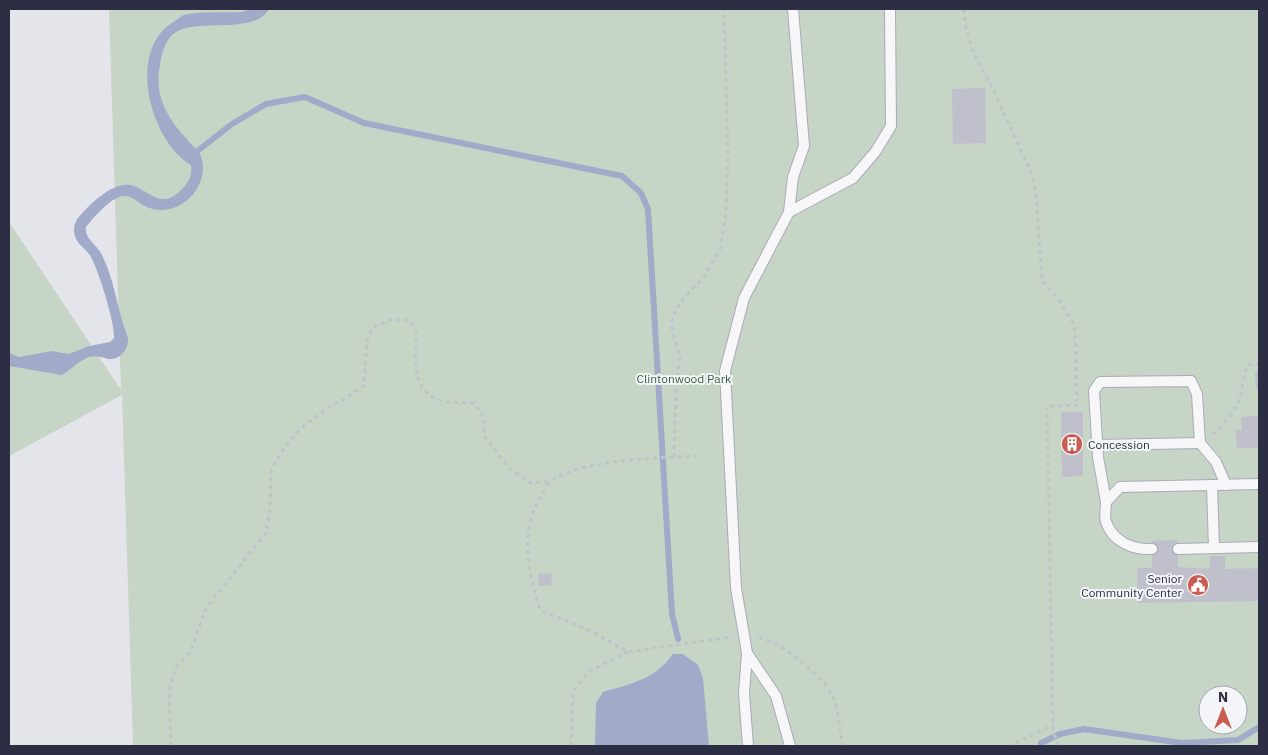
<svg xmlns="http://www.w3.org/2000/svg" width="1268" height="755" font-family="'IBM Plex Sans',sans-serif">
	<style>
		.green { fill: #c6d5c6; fill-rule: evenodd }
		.water { fill: #a1abc9 }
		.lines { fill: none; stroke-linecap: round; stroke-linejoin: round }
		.stream { stroke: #a1abc9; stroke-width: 6 }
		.building { fill: #bfc0cb }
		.service-casing { stroke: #a9abb5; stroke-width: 12 }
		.path { stroke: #c2c3ca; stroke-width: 3; stroke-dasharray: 4 4; stroke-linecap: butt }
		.service { stroke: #f7f7fa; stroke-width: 10 }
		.labels { text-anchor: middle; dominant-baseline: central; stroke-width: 4; stroke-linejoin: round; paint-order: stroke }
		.park-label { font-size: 12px; fill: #3a5e3c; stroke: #f4f5f9 }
		.poi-label { font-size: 12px; fill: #2c2f43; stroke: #f4f5f9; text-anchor: start }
	</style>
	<rect width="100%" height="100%" fill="#e4e5eb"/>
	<!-- green -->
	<path class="green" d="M109 9H1259V746H133L122 395 9 456V222L121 390ZM1208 695H1238V725H1208Z"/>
	<!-- water -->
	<g class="water">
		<path d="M250 9H269C252 38 190 14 170 37 164 45 161 56 160 65 154 94 166 116 185 137 189 143 196 148 200 154 205 164 203 178 198 187 188 206 163 217 143 205 136 201 132 195 123 196 110 198 94 217 86 227 84 238 96 244 101 253 115 280 117 310 128 338 129 348 121 360 109 359 103 358 96 355 89 357 78 361 72 369 62 375L9 366V353L19 357 51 351 69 354 89 346 110 342 114 338C115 323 99 272 91 257 87 249 78 246 75 236 73 230 74 223 78 218 88 206 107 187 124 185 145 182 158 215 182 189 189 182 192 176 191 165 150 141 125 49 175 21 178 19 181 16 184 15 199 11 225 13 242 12Z"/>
		<path d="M673 654H683L698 665 703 678 709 746H595L596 703 603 692C630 684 656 679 673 654Z"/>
	</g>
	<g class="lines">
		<!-- stream -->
		<g class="stream">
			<path d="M191 156 232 124 266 104 305 97 364 123 622 176 641 193 648 209 672 614 678 639"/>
			<path d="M1041 743 1060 734 1084 729 1182 743 1238 740 1259 727"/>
		</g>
	</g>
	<!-- building -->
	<g class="building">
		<path d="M985 88 986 143 953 144 952 89Z"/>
		<path d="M1255 372H1259V389H1256Z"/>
		<path d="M1061 412H1083V476L1062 477Z"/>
		<path d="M1259 416V447L1237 449 1236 430H1242L1241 417Z"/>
		<path d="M1178 540V567L1210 569V556H1225V569L1259 568V601L1138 603 1137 568H1152V541Z"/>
		<path d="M551 573 552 585 539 586 538 574Z"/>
	</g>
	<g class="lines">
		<!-- service casing -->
		<g class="service-casing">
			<g id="service">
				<path d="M789 212 853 178 876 151 891 126 890 9"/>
				<path d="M1097 445 1200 443"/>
				<path d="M1212 485 1214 548"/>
				<path d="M1106 502 1098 457 1094 391 1100 382 1191 381 1197 394 1200 443 1216 462 1226 485"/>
				<path d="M1152 549C1133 550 1113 542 1106 522 1104 517 1106 508 1106 502L1120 487 1259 484"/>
				<path d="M1178 549 1259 547"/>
				<path d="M747 653 776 696 790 746"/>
				<path d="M748 746 744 693 747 653 736 588 725 371 744 298 789 212 793 177 804 146 793 9"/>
			</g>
		</g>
		<!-- path -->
		<g class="path">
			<path d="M964 9 965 23 973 52 991 85 1031 172 1036 193 1042 281 1058 299 1073 322 1075 332 1077 401"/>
			<path d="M1213 434C1220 430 1237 407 1240 399 1243 387 1242 377 1248 365L1259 364"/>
			<path d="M697 456C657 458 585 459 551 481 547 483 544 492 541 496 519 533 528 571 540 610L591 631 628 652 731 637"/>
			<path d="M674 457 676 386 680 359 671 324 675 311 686 295 704 277 720 249 726 213 728 155 724 9"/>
			<path d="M759 638C781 641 824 677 833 697 839 713 840 729 842 746"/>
			<path d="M171 746 169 693 175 668 190 653 206 608 266 533 270 509 271 470 282 451 300 429 330 406 340 402 364 386 367 340 373 327 391 320H408L416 328C417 360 407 394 448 402 457 404 466 401 475 404L484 418V436L509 468 531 483 550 481"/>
			<path d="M571 746 573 692 588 672 628 652"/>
			<path d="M1008 746 1054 725"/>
			<path d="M1058 746 1053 730 1047 406 1082 405"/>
		</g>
		<!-- service -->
		<use href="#service" class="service"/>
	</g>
	<!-- icons -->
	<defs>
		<g id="building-disc" transform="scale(1.125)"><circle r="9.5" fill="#c95b50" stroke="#f4f5f9"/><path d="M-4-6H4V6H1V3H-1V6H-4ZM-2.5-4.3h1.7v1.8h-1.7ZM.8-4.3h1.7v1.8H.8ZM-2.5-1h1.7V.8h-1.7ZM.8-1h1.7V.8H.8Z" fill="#fff"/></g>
		<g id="civic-disc" transform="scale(1.125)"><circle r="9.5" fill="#c95b50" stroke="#f4f5f9"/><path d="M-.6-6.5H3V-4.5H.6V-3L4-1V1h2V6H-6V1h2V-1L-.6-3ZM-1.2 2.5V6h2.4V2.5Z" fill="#fff"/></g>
	</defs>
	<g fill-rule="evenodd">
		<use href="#building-disc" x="1072" y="444"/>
		<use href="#civic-disc" x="1198" y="585"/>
	</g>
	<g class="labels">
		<!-- park labels -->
		<g class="park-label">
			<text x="684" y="378">Clintonwood Park</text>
		</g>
		<!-- poi labels -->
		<g class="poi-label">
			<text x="1088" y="444">Concession</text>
			<text x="1182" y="578" text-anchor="end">Senior<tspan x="1182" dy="14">Community Center</tspan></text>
		</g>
	</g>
	<!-- border -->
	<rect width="1268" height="755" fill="none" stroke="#2c2f43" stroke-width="20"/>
	<!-- north arrow -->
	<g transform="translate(1223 710)"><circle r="24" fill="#f4f5f9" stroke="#a4a6b0"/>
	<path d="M0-4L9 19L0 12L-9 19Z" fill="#c95b50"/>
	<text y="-8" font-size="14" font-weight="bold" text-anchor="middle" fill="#2c2f43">N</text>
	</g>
</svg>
